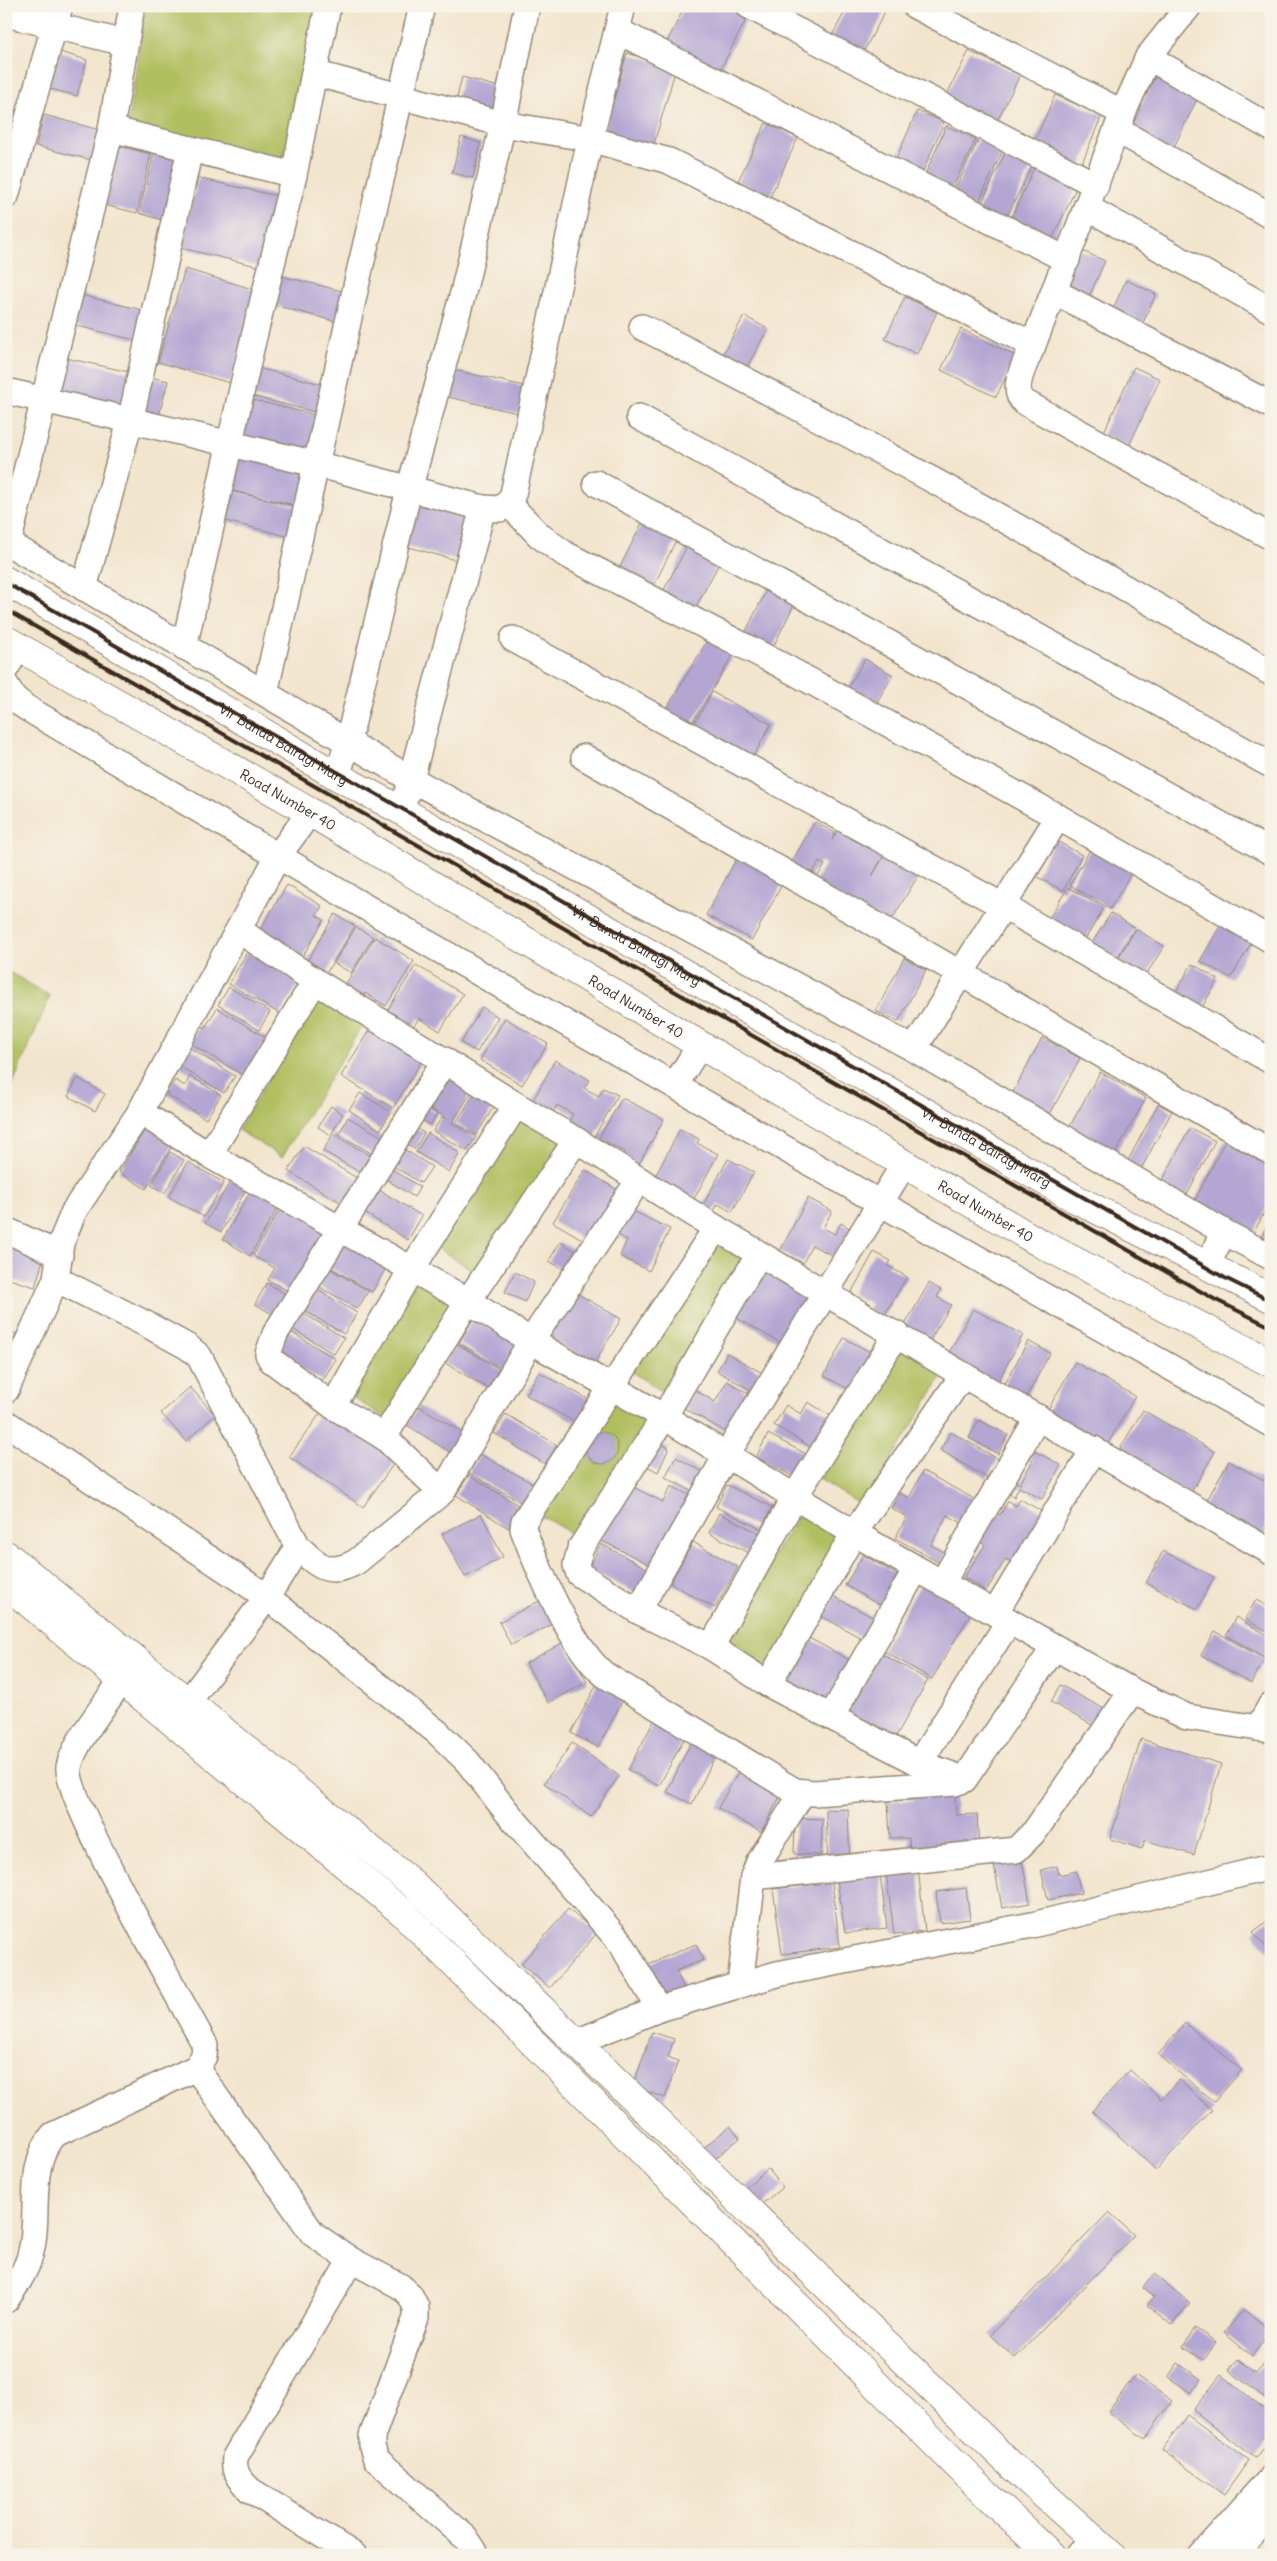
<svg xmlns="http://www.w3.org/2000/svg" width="1277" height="2561" font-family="Delius,sans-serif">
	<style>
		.green { fill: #b0bf61; stroke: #767440 }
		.building { fill: #b3a6d3 }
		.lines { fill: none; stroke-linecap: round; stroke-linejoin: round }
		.minor-casing { stroke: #968876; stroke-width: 28 }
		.tertiary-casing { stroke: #968876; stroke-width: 30 }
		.secondary-casing { stroke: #968876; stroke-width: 30 }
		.minor { stroke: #fff; stroke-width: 25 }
		.tertiary { stroke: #fff; stroke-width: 28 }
		.secondary { stroke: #fff; stroke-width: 28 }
		.rail { stroke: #3b2a1e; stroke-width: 4 }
		.labels { text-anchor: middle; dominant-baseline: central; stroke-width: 5; stroke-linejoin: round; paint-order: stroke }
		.street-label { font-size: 14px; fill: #3b2a1e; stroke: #f7f3e8 }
	</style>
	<rect width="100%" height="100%" fill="#f7f3e8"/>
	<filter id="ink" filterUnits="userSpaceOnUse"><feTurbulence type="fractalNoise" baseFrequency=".02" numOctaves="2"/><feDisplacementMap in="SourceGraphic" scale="10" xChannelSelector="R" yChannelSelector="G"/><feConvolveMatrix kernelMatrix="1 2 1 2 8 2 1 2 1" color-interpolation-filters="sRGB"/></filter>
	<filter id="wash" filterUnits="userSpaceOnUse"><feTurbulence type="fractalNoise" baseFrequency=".0096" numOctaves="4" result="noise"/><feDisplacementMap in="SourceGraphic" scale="20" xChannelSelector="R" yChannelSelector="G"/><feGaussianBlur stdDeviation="1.12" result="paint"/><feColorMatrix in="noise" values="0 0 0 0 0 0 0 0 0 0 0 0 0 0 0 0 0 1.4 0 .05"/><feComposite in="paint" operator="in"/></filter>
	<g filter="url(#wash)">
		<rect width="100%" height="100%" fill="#f2e5ce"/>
		<!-- green -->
		<g class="green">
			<path d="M145 6H323L278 179 128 125Z"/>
			<path d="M6 970 50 996 6 1100Z"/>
			<path d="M318 997 363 1024 282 1157 238 1130Z"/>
			<path d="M517 1115 562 1142 481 1275 437 1248Z"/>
			<path d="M715 1241 747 1260 668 1395 630 1371Z"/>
			<path d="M415 1277 460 1303 389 1420 345 1393Z"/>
			<path d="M900 1346 944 1373 863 1506 819 1479Z"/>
			<path d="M609 1397 650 1421 579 1538 538 1514Z"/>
			<path d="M802 1509 847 1536 766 1669 721 1642Z"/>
		</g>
		<g id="blocks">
			<!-- building -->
			<g class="building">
				<path d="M685 6H729L748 16 719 72 666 44Z"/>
				<path d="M848 6H888L859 60 828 43Z"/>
				<path d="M53 50 87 60 77 96 43 87Z"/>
				<path d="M969 51 1020 75 993 129 942 104Z"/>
				<path d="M627 53 676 68 651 154 602 140Z"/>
				<path d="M1158 71 1201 91 1170 155 1127 134Z"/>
				<path d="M462 77 499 87 491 120 454 110Z"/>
				<path d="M1055 95 1102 115 1079 170 1031 149Z"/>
				<path d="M6 108 20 112 6 159Z"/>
				<path d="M917 111 944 122 921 176 894 164Z"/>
				<path d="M44 115 107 132 99 162 36 146Z"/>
				<path d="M766 123 798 138 770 197 738 181Z"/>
				<path d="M946 126 976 139 950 194 922 182Z"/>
				<path d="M461 137 481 143 473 178 452 173Z"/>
				<path d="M979 138 1003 150 976 208 952 196Z"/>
				<path d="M111 144 151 154 137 213 96 203Z"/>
				<path d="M154 152 185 160 169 222 139 213Z"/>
				<path d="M1005 153 1032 166 1004 223 978 211Z"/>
				<path d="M1034 168 1076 188 1050 244 1008 225Z"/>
				<path d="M198 178 281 197 265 268 181 248Z"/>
				<path d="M1078 249 1105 261 1088 299 1061 286Z"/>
				<path d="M185 269 256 290 230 383 158 362Z"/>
				<path d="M278 275 350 293 342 323 270 304Z"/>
				<path d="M1126 280 1156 294 1142 325 1112 311Z"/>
				<path d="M77 294 150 312 143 342 69 324Z"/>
				<path d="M905 297 937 312 917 354 885 339Z"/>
				<path d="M744 316 768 329 747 367 723 354Z"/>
				<path d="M961 329 1016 356 996 397 941 370Z"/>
				<path d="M66 358 138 374 128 415 56 398Z"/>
				<path d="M254 367 329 386 322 414 247 395Z"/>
				<path d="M1134 367 1160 379 1129 446 1103 434Z"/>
				<path d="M454 370 533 388 526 415 448 397Z"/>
				<path d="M146 376 168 381 158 419 137 414Z"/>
				<path d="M249 399 319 416 309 456 240 440Z"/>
				<path d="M236 453 311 471 303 507 228 490Z"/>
				<path d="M228 490 302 508 295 538 221 520Z"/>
				<path d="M409 502 470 518 459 561 398 544Z"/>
				<path d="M644 519 678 536 650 594 615 577Z"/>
				<path d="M690 541 722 558 691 616 659 599Z"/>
				<path d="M768 587 796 601 770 653 742 639Z"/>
				<path d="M710 636 735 652 689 728 664 713Z"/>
				<path d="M865 659 893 675 872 710 845 693Z"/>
				<path d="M712 692 771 724 751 761 692 728Z"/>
				<path d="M815 822 835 833 832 840 841 825 886 851 872 876 887 851 921 871 888 926 814 882 825 865 819 862 807 882 787 870Z"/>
				<path d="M1055 840 1082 855 1063 891 1036 876Z"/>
				<path d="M1091 848 1132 872 1110 909 1070 885Z"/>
				<path d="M738 856 784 881 752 940 706 915Z"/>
				<path d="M287 885 322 906 316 915 324 920 301 959 258 933Z"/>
				<path d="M1068 887 1104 908 1081 946 1045 925Z"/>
				<path d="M1111 913 1135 928 1112 966 1087 951Z"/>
				<path d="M335 914 355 926 325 975 306 963Z"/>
				<path d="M1222 923 1253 940 1231 978 1200 961Z"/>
				<path d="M356 927 373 937 351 973 334 963Z"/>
				<path d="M1136 929 1164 946 1141 983 1113 966Z"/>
				<path d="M375 937 414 961 386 1006 365 993 361 1001 342 990Z"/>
				<path d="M247 952 299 983 280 1014 229 984Z"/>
				<path d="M904 958 926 970 898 1022 876 1011Z"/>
				<path d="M1192 964 1218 979 1198 1015 1171 1000Z"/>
				<path d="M416 965 463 994 440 1031 419 1018 413 1027 387 1011Z"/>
				<path d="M229 987 270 1012 259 1030 218 1005Z"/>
				<path d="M482 1007 498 1017 477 1052 461 1043Z"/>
				<path d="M217 1008 267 1038 244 1076 190 1043 200 1025 205 1028Z"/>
				<path d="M505 1018 548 1044 522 1085 480 1060Z"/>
				<path d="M371 1027 423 1059 393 1108 341 1076Z"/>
				<path d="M1042 1038 1080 1058 1049 1116 1011 1096Z"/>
				<path d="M190 1048 235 1076 224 1093 179 1066Z"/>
				<path d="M555 1060 590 1080 584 1088 599 1096 603 1088 618 1095 593 1139 567 1124 573 1114 557 1105 551 1116 531 1104Z"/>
				<path d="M443 1072 473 1090 452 1123 476 1137 467 1151 433 1131 442 1117 448 1119 423 1104Z"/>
				<path d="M1100 1072 1146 1098 1112 1159 1066 1133Z"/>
				<path d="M190 1076 221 1095 206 1119 166 1094 175 1080 185 1086Z"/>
				<path d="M78 1078 105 1094 95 1111 68 1096Z"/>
				<path d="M475 1092 495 1105 476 1135 456 1123Z"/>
				<path d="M360 1093 391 1112 380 1130 349 1110Z"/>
				<path d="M622 1098 664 1119 635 1171 619 1162 625 1152 599 1138Z"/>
				<path d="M1158 1104 1172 1111 1140 1171 1126 1164Z"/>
				<path d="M331 1106 343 1114 331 1135 318 1127Z"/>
				<path d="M425 1107 437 1114 430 1125 419 1118Z"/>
				<path d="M348 1117 384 1138 374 1155 339 1134Z"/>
				<path d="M408 1123 424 1133 415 1149 399 1139Z"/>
				<path d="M148 1125 175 1141 146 1189 119 1172Z"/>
				<path d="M1190 1128 1215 1141 1185 1199 1160 1185Z"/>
				<path d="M680 1129 699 1139 697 1143 718 1154 694 1199 674 1188 651 1184Z"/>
				<path d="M428 1133 460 1153 449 1172 416 1152Z"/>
				<path d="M333 1134 373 1157 363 1174 323 1151Z"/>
				<path d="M1225 1141 1271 1164V1199L1251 1238 1191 1208Z"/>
				<path d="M304 1146 360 1180 345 1205 288 1171Z"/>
				<path d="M399 1146 432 1167 421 1183 388 1163Z"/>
				<path d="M170 1152 184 1160 165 1193 151 1185Z"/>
				<path d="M728 1159 754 1172 732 1212 718 1204 709 1220 698 1214Z"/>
				<path d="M188 1162 224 1183 204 1217 169 1197Z"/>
				<path d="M387 1166 420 1187 414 1197 381 1176Z"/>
				<path d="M585 1170 619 1191 587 1242 553 1222Z"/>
				<path d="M232 1179 247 1188 221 1232 205 1223Z"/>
				<path d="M371 1185 422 1216 408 1240 357 1208Z"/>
				<path d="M253 1187 280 1204 250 1256 223 1239Z"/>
				<path d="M808 1198 832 1211 823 1228 835 1234 841 1223 851 1229 835 1257 812 1245 803 1263 780 1251Z"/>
				<path d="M283 1203 329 1230 292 1293 268 1280 275 1268 253 1256Z"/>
				<path d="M627 1208 670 1229 649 1271 620 1256 627 1240 614 1233Z"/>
				<path d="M1271 1217V1250L1258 1243Z"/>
				<path d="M340 1240 386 1268 372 1292 326 1265Z"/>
				<path d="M560 1242 579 1253 568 1272 549 1261Z"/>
				<path d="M6 1245 44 1257 35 1287 6 1278Z"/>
				<path d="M874 1252 891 1261 888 1266 907 1277 883 1317 868 1309 871 1304 851 1293Z"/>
				<path d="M767 1261 819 1292 786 1346 735 1317Z"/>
				<path d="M322 1264 368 1291 358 1309 311 1282Z"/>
				<path d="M515 1272 534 1282 525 1302 505 1292Z"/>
				<path d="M267 1283 289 1296 277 1317 255 1304Z"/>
				<path d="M929 1283 941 1290 937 1297 951 1305 927 1345 902 1330Z"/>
				<path d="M309 1285 357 1313 344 1334 297 1306Z"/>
				<path d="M573 1291 621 1319 594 1364 547 1336Z"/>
				<path d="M973 1309 1023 1335 995 1387 945 1360Z"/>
				<path d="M301 1312 344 1338 334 1354 291 1328Z"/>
				<path d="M473 1319 521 1347 507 1372 459 1343Z"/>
				<path d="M286 1329 336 1359 322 1381 273 1351Z"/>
				<path d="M6 1330 16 1334 6 1358Z"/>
				<path d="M844 1338 872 1353 852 1391 824 1376Z"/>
				<path d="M1028 1341 1050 1353 1023 1403 1001 1391Z"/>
				<path d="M457 1344 506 1373 494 1392 445 1363Z"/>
				<path d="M727 1353 764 1374 754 1392 717 1371Z"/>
				<path d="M1075 1362 1135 1396 1106 1447 1046 1413Z"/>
				<path d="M539 1372 597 1404 584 1427 526 1395Z"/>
				<path d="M727 1381 756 1398 733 1436 684 1408 695 1390 715 1402Z"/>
				<path d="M190 1387 215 1415 186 1441 161 1413Z"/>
				<path d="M808 1402 831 1416 812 1448 774 1425 786 1405 801 1414Z"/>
				<path d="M419 1406 468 1436 456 1456 407 1425Z"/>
				<path d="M324 1408 397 1459 363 1507 289 1457Z"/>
				<path d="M1143 1410 1215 1452 1190 1494 1118 1452Z"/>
				<path d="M506 1414 557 1445 545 1464 494 1433Z"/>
				<path d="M979 1420 1008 1435 998 1454 969 1438Z"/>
				<path d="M951 1432 998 1459 987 1478 940 1450Z"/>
				<circle cx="602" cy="1448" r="16"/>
				<path d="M768 1434 812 1457 800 1480 756 1457Z"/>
				<path d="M657 1441 669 1448 658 1472 645 1465Z"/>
				<path d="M1025 1446 1061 1465 1042 1499 1019 1487 1014 1497 1002 1489 1008 1477 1020 1484 1033 1460 1021 1453Z"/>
				<path d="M480 1454 535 1485 524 1504 469 1473Z"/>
				<path d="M676 1457 710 1476 699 1495 665 1477Z"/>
				<path d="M1229 1461 1271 1484V1519L1259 1540 1203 1507Z"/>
				<path d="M923 1471 976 1500 962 1523 947 1515 931 1545 946 1553 940 1563 895 1538 907 1517 891 1508 900 1493 909 1498Z"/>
				<path d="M469 1475 523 1508 510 1529 456 1495Z"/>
				<path d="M627 1484 663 1502 671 1486 691 1496 655 1567 600 1540Z"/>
				<path d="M727 1485 772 1507 761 1529 716 1507Z"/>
				<path d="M1020 1499 1043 1512 1014 1564 1006 1559 986 1591 964 1577 985 1545 979 1541 996 1513 1000 1515 1008 1501 1016 1506Z"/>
				<path d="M719 1513 767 1537 757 1557 709 1533Z"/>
				<path d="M481 1514 503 1557 465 1577 442 1534Z"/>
				<path d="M693 1542 738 1567 715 1608 670 1583Z"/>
				<path d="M601 1544 650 1570 638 1594 588 1569Z"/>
				<path d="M1163 1551 1214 1577 1197 1609 1146 1583Z"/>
				<path d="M863 1555 903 1578 886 1609 845 1585Z"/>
				<path d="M921 1584 971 1613 932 1679 882 1650Z"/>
				<path d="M826 1592 874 1618 863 1639 814 1612Z"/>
				<path d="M547 1597 559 1621 511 1645 499 1622Z"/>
				<path d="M1256 1600 1271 1608V1633L1245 1619Z"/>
				<path d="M1236 1617 1271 1637V1661L1226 1635Z"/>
				<path d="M1215 1631 1265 1659 1251 1683 1201 1655Z"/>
				<path d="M805 1636 852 1661 827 1708 780 1683Z"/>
				<path d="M564 1642 587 1682 548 1703 526 1663Z"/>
				<path d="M879 1652 928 1680 891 1745 842 1717Z"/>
				<path d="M598 1682 625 1696 598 1747 571 1733Z"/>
				<path d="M1060 1685 1108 1711 1099 1729 1051 1702Z"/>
				<path d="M655 1719 686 1735 659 1786 628 1770Z"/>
				<path d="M1141 1739 1221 1764 1194 1855 1145 1840 1142 1849 1110 1839Z"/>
				<path d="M691 1742 716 1754 692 1804 667 1792Z"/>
				<path d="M572 1743 619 1776 591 1817 544 1783Z"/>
				<path d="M738 1772 781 1795 761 1832 718 1808Z"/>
				<path d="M955 1792 956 1815 977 1814 979 1851 910 1853 909 1838H890L888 1801 914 1800V1793Z"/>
				<path d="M848 1809 850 1867 828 1868 826 1810Z"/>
				<path d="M795 1818 822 1819 821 1855 794 1854Z"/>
				<path d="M1021 1855 1030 1903 1002 1908 993 1860Z"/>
				<path d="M1057 1866 1059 1875 1076 1871 1081 1893 1048 1900 1041 1870Z"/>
				<path d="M879 1867 887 1928 845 1933 836 1873Z"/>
				<path d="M918 1868 925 1931 894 1934 886 1871Z"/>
				<path d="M832 1882 840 1947 782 1954 773 1889Z"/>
				<path d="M966 1888 970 1919 940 1923 936 1892Z"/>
				<path d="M568 1909 597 1933 550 1988 521 1964Z"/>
				<path d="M1271 1918V1953L1253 1932Z"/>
				<path d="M696 1944 703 1960 676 1971 685 1990 656 2002 641 1967Z"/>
				<path d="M1185 2023 1242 2070 1214 2102 1158 2055Z"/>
				<path d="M652 2032 674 2039 668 2057 678 2061 665 2098 633 2086Z"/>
				<path d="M1130 2070 1161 2099 1179 2080 1212 2110 1156 2170 1092 2111Z"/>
				<path d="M730 2126 740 2138 712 2161 702 2149Z"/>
				<path d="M768 2169 783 2187 757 2208 742 2190Z"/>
				<path d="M1109 2212 1134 2235 1015 2358 990 2335Z"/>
				<path d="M1154 2274 1190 2303 1171 2325 1147 2305 1154 2297 1143 2288Z"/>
				<path d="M1244 2309 1271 2331 1252 2356 1224 2333Z"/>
				<path d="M1195 2328 1216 2342 1204 2360 1183 2347Z"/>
				<path d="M1271 2355V2403L1229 2370 1238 2359 1256 2373Z"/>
				<path d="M1178 2363 1201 2379 1191 2393 1168 2377Z"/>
				<path d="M1135 2375 1172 2401 1145 2439 1108 2412Z"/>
				<path d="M1221 2375 1271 2414V2438L1255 2458 1193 2410Z"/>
				<path d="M1187 2415 1249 2460 1224 2495 1162 2450Z"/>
			</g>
		</g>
	</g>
	<g filter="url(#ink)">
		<use href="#blocks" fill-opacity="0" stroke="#968876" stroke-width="1"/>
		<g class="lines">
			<!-- minor casing -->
			<g class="minor-casing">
				<g id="minor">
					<path d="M749 6 1096 185"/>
					<path d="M915 6 1123 113"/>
					<path d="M6 14 125 43"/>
					<path d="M618 31 1067 260"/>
					<path d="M1148 57 1271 128"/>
					<path d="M314 73 328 6"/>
					<path d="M111 129 294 175"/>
					<path d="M1117 130 1271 216"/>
					<path d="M6 196 60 6"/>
					<path d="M1086 207 1271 310"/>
					<path d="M1055 292 1271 405"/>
					<path d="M642 327C856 435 1065 551 1271 673"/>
					<path d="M1033 345 1123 113 1148 57 1189 6"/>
					<path d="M6 391 316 464 483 508 500 509 508 503 513 494 590 140 623 6"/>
					<path d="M639 417 1271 765"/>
					<path d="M596 483 1271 852"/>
					<path d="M508 503 540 536 565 554 781 665 1058 817 1271 940"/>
					<path d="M6 542 411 779 914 1049 1224 1232 1271 1257"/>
					<path d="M8 544 111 129 132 6"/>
					<path d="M84 588 130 422 190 149"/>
					<path d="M513 639 1003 906 1271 1061"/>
					<path d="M184 647 251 349 294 175 314 73 503 124 586 138 669 161 1033 345C1027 360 1009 389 1024 402L1271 537"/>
					<path d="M6 668 19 647"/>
					<path d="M6 685 14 698 25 707C437 952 853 1189 1271 1424"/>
					<path d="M265 693 359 273 422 6"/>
					<path d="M584 757 1271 1152"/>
					<path d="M337 776 348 742 409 490 463 293 503 124 527 6"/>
					<path d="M407 794 483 508"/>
					<path d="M240 931 315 981 516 1105 576 1140 716 1228 963 1375 1271 1552"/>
					<path d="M914 1049 1058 817"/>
					<path d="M445 1060 275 1334 268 1354 271 1360 333 1406 384 1437 442 1492 531 1341 639 1180"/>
					<path d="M675 1085 700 1045"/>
					<path d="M140 1112 209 1155 468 1301 531 1341 664 1417 854 1533 1132 1691 1187 1717 1271 1730"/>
					<path d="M209 1155 315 981"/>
					<path d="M716 1228 524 1521 523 1529C538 1569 572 1649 605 1675L783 1784 795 1791 814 1793 955 1783 964 1780 1054 1648"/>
					<path d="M6 1230 60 1255"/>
					<path d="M759 1254 664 1417 580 1549 576 1565 579 1574 638 1611 711 1647 768 1684 919 1763 963 1779"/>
					<path d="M1207 1265 1224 1232"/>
					<path d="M56 1279 146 1324 188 1347 199 1356 298 1547C318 1566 329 1577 356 1562L442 1492"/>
					<path d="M6 1390 56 1279 61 1243 74 1211 140 1112 278 856 310 812"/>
					<path d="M333 1406 411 1270 516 1105"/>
					<path d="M6 1423 267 1597 437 1732 467 1761 507 1812 621 1943 659 2009"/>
					<path d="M384 1437 468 1301 576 1140"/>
					<path d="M942 1583 1038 1417"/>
					<path d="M638 1611 726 1456 904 1164"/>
					<path d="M995 1613 1094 1449"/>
					<path d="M711 1647 795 1496 897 1334"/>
					<path d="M768 1684 854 1533 963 1375"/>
					<path d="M188 1702 267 1597 298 1547"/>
					<path d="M831 1717 916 1569"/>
					<path d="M1258 1728 1271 1705"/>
					<path d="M919 1763 1009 1621"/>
					<path d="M753 1877 1016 1850 1035 1831 1132 1691"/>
					<path d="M740 1984 753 1877 759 1862 803 1792"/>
					<path d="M576 2042 659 2009 777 1974 1032 1925 1271 1867"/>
					<path d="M196 2068 313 2234 351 2260 400 2286 410 2295 416 2307V2318L372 2436V2447L376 2459 466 2538 477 2555"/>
					<path d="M351 2260 235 2457C233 2473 239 2479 250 2490L354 2555"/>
					<path d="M6 2300C15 2287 24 2274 29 2259 42 2219 25 2169 53 2135L196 2068 204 2056 205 2045C183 2004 64 1797 69 1767 74 1742 107 1702 122 1680"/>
					<path d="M1078 2555 1093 2538"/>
					<path d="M1201 2555 1271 2477"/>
				</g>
			</g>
			<!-- tertiary casing -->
			<g class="tertiary-casing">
				<g id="tertiary">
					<path d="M6 1555 413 1884 1012 2466 1111 2555"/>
					<path d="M6 1584 402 1912 985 2493 1051 2555"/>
				</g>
			</g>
			<!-- secondary casing -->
			<g class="secondary-casing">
				<g id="secondary">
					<path id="s1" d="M6 581 337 776 402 811 1076 1199 1271 1298"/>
					<path id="s2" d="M6 640 310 812 700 1045 1040 1243 1271 1363"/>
					<path d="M1233 2555 1271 2512"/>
				</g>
			</g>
			<!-- minor -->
			<use href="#minor" class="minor"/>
			<!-- tertiary -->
			<use href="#tertiary" class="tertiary"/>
			<!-- secondary -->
			<use href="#secondary" class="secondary"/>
			<!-- rail -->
			<g class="rail">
				<path d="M6 583 1225 1278 1271 1301"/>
				<path d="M6 610 1214 1299 1271 1327"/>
			</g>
		</g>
	</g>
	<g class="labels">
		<!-- street labels -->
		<g class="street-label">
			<text stroke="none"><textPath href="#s1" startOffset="322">Vir Banda Bairagi Marg</textPath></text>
			<text stroke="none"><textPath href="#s2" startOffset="324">Road Number 40</textPath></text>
			<text stroke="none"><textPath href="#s1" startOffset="728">Vir Banda Bairagi Marg</textPath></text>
			<text stroke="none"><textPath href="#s2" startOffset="729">Road Number 40</textPath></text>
			<text stroke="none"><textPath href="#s1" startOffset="1132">Vir Banda Bairagi Marg</textPath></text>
			<text stroke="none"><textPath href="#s2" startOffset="1134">Road Number 40</textPath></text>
		</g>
	</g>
	<!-- margin -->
	<rect width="1277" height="2561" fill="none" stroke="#f7f3e8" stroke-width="25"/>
</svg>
